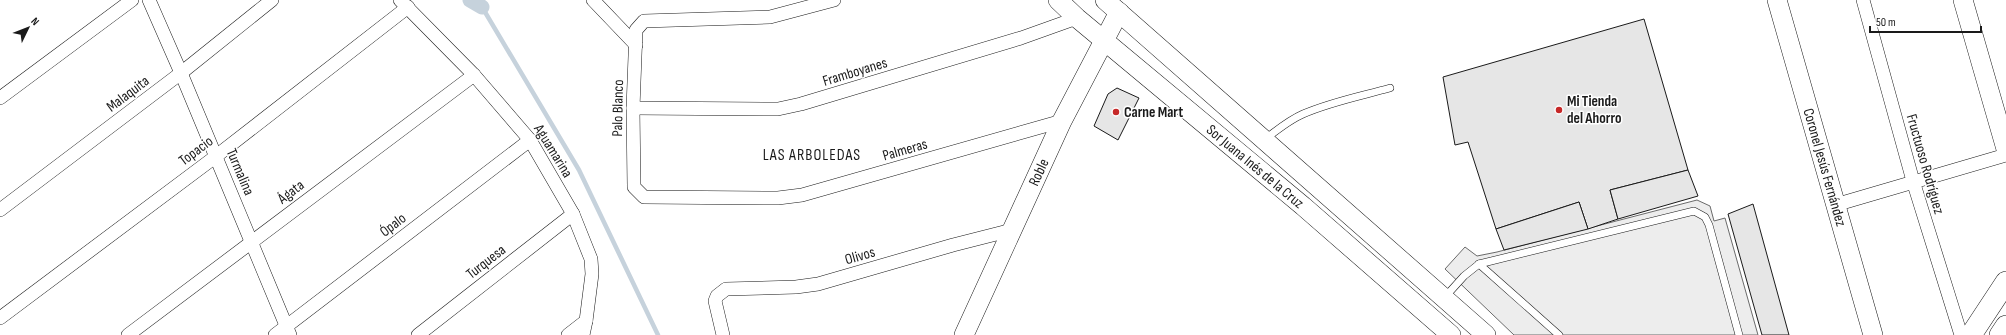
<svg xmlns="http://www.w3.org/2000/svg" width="2006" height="335" font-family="'Sofia Sans Condensed',sans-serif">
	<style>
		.parking { fill: #ededed; stroke: #6a6a6a }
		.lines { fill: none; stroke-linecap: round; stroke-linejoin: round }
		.stream { stroke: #c6d2dc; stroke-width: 4.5 }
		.canal { stroke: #c6d2dc; stroke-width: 15 }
		.building { fill: #e6e6e6; stroke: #1a1a1a }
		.lane-casing { stroke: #1a1a1a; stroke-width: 8 }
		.street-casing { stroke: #1a1a1a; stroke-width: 14 }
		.secondary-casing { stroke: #1a1a1a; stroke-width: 20 }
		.primary-casing { stroke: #1a1a1a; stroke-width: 22 }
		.lane { stroke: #fff; stroke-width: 7 }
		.street { stroke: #fff; stroke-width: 13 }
		.secondary { stroke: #fff; stroke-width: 19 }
		.primary { stroke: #fff; stroke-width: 21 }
		.poi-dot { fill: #c62828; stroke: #fff; stroke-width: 1.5 }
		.labels { text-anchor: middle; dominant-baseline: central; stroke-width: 3; stroke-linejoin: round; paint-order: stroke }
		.street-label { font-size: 15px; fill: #1a1a1a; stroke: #fff }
		.poi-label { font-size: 15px; font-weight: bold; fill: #1a1a1a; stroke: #fff; text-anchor: start }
		.neighbourhood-label { font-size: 16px; letter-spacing: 1px; fill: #1a1a1a; stroke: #fff }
	</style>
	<rect width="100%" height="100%" fill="#fff"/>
	<!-- parking -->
	<path class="parking" d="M1697 200 1710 206 1714 221 1725 218 1758 335H1514L1445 269 1465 247 1477 256 1497 252Z"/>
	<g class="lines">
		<!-- stream -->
		<path class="stream" d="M482 7 579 170 658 335"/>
		<!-- canal -->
		<path class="canal" d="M470 0 482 7"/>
	</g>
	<!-- building -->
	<g class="building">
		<path d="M1644 19 1688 170 1610 190 1618 219 1588 229 1579 202 1496 229 1468 142 1455 145 1443 77Z"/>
		<path d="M1117 88 1139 98 1118 140 1094 126 1108 94Z"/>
		<path d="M1688 170 1698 196 1618 219 1610 190Z"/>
		<path d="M1579 202 1588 229 1504 250 1496 229Z"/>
		<path d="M1753 204 1789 335H1762L1728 214Z"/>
	</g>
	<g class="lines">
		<!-- lane casing -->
		<g class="lane-casing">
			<g id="lane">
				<path d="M1264 140C1277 130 1289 120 1303 114 1330 102 1361 96 1390 88"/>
				<path d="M1479 264 1694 211 1705 217 1709 225 1739 335"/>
				<path d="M1445 297 1464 276 1479 264 1559 335"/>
			</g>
		</g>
		<!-- street casing -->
		<g class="street-casing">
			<g id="street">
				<path d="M149 0 181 73 290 335"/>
				<path d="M400 0 474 75 530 140 573 214 591 259 592 274 586 321 583 335"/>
				<path d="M593 0 636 45"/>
				<path d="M834 0 770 17 644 21 636 30 633 108 634 187 644 197 778 198 802 195 1062 121"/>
				<path d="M1863 0 1913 181 1961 335"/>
				<path d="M0 98 132 0"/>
				<path d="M633 108 778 109 801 104 1021 38 1077 18"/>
				<path d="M1835 205 2006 155"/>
				<path d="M0 210 181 73 272 0"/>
				<path d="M0 318 215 157 408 7"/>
				<path d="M128 335 474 75"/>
				<path d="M275 335 530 140"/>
				<path d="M418 335 573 214"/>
				<path d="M568 335 586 321"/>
				<path d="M723 335 715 301 717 296 726 289 796 287 818 284 953 245 1012 230"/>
			</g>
		</g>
		<!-- secondary casing -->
		<g class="secondary-casing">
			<g id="secondary">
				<path id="s1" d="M1058 0 1077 18 1303 206 1451 335"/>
				<path d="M1105 0 1486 335"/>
				<path id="s2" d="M1777 0 1873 335"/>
				<path d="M1963 0 2006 149"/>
				<path id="s3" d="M964 335 1062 121 1119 12"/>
			</g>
		</g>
		<!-- primary casing -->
		<g class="primary-casing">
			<g id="primary">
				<path d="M1971 335 2006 282"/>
				<path d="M2000 335 2006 326"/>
			</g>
		</g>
		<!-- lane -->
		<use href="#lane" class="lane"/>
		<!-- street -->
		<use href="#street" class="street"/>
		<!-- secondary -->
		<use href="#secondary" class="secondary"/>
		<!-- primary -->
		<use href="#primary" class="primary"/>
	</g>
	<!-- markers -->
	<g class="poi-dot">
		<circle cx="1559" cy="110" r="4"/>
		<circle cx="1116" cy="112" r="4"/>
	</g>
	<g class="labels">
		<!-- street labels -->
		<g class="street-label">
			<text transform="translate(855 72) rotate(-17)">Framboyanes</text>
			<text transform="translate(128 94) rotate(-37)">Malaquita</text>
			<text transform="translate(618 108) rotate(-89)">Palo Blanco</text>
			<text transform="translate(905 150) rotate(-16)">Palmeras</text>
			<text transform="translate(196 151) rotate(-37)">Topacio</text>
			<text transform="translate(553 151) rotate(58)">Aguamarina</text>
			<text transform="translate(1925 164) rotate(74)">Fructuoso Rodríguez</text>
			<text stroke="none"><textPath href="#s1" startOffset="258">Sor Juana Inés de la Cruz</textPath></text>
			<text stroke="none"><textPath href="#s2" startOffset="174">Coronel Jesús Fernández</textPath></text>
			<text transform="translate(240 172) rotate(67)">Turmalina</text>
			<text stroke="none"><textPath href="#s3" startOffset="179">Roble</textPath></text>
			<text transform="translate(291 192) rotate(-37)">Ágata</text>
			<text transform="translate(393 225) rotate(-37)">Ópalo</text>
			<text transform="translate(860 256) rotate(-16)">Olivos</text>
			<text transform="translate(486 262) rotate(-38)">Turquesa</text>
		</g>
		<!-- poi labels -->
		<g class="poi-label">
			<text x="1567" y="101">Mi Tienda<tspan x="1567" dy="17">del Ahorro</tspan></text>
			<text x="1124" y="112">Carne Mart</text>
		</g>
		<!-- neighbourhood labels -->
		<g class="neighbourhood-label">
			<text x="812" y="155">LAS ARBOLEDAS</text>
		</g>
	</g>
	<!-- north arrow -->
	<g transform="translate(28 28) rotate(47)" stroke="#ffffff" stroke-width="3" paint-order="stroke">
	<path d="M0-3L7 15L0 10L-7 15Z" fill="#1a1a1a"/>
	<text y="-6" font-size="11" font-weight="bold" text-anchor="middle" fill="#1a1a1a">N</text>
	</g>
	<!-- scale -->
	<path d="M1870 26v6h111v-6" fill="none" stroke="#1a1a1a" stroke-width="2"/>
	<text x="1876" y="26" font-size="12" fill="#1a1a1a" stroke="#ffffff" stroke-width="3" paint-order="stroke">50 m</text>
</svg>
